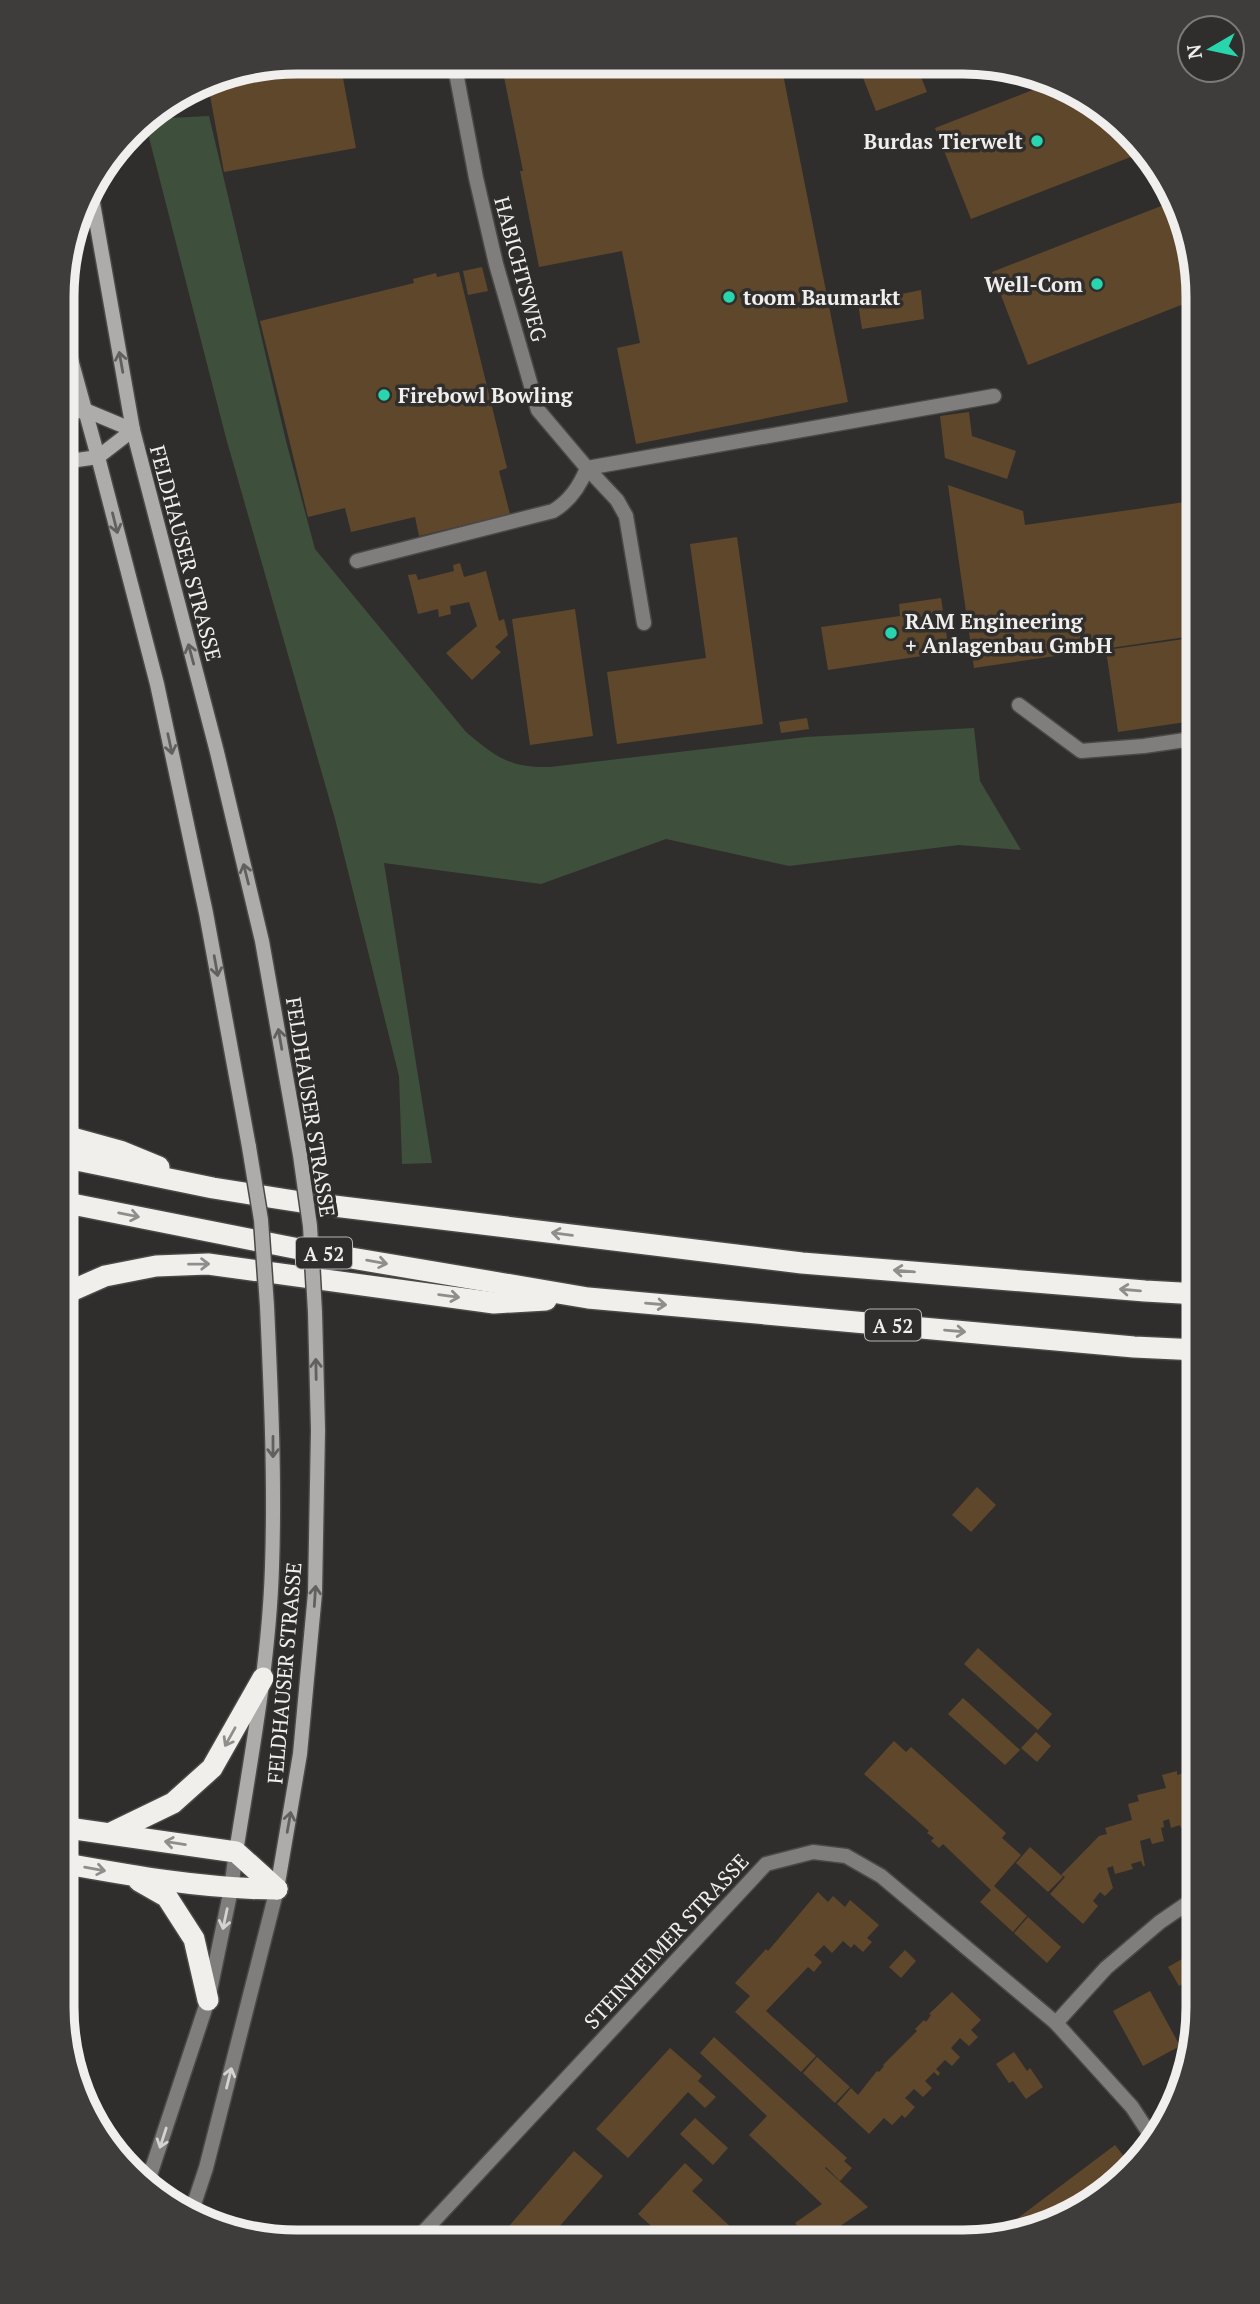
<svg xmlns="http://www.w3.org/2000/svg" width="1260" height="2304" font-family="'PT Serif',serif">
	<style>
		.green { fill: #3e4f3b }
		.building { fill: #5f472b }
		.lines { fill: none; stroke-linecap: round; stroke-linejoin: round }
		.service-casing { stroke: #4b4947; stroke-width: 17 }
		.minor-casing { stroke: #4b4947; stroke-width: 17 }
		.tertiary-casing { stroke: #4b4947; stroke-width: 17 }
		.secondary-casing { stroke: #4b4947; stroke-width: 17 }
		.motorway-casing { stroke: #4b4947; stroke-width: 24 }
		.service { stroke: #7f7e7d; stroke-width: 14 }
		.minor { stroke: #7f7e7d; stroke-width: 14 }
		.tertiary { stroke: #7f7e7d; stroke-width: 14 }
		.secondary { stroke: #adacaa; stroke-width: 14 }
		.motorway { stroke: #f0efec; stroke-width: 21 }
		.secondary-bridge-casing { stroke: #4b4947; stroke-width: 17; stroke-linecap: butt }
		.secondary-bridge { stroke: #adacaa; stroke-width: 14 }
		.oneway { stroke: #62605e }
		.oneway2 { stroke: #908e8c }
		.oneway3 { stroke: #d4d3d2 }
		.poi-dot { fill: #29d5ad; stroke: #302e2c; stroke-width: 2.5 }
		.labels { text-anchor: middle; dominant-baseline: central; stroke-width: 7; stroke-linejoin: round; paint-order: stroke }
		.shield { fill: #302e2c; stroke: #b6b5b4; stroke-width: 2 }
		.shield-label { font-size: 19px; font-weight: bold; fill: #f0efee }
		.poi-label { font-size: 21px; font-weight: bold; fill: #f0efee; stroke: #302e2c; text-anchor: start }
		.street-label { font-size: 21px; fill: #f0efee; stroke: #302e2c }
		.rim { fill: none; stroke: #f0efee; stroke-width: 9 }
	</style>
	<rect width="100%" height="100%" fill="#302e2c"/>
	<!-- green -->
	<path class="green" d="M163 106 169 118 209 116 287 445 315 549 466 732C496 757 509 768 550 767L806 737 974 728 980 781 1021 850 959 845 789 866 666 839 541 884 384 863 432 1163 402 1164 399 1076 335 819 226 438 144 118Z"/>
	<!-- building -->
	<g class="building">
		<path d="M296 61 340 62 356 148 224 172 207 79Z"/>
		<path d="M505 63 781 64 848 402 636 444 617 348 640 343 622 251 539 267 520 171H523L504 77H507Z"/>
		<path d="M858 65H952L921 77 927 92 876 111Z"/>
		<path d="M958 65 993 66 962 78Z"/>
		<path d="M1048 84 1118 119 1141 153 971 219 935 128Z"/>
		<path d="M1174 201 1186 220 1199 298 1028 365 992 272Z"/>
		<path d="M482 267 488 291 468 295 463 271Z"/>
		<path d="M459 272 507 468 499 471 510 514 419 536 415 517 351 532 345 508 308 517 260 321 414 283 413 279 436 273 437 277Z"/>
		<path d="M921 290 924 319 862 329 858 303Z"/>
		<path d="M969 412 972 436 1016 451 1007 479 945 458 940 416Z"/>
		<path d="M948 485 1023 511 1025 525 1199 500V635L974 668Z"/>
		<path d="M737 537 763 724 617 744 607 672 706 658 690 544Z"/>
		<path d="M460 563 464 577 486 571 499 621 504 619 508 635 495 647 501 652 472 680 446 653 477 626 469 602 450 606 451 614 439 617 438 609 418 614 408 575 416 574 418 580 454 571 453 565Z"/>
		<path d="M941 598 949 652 828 670 821 627 900 616 899 604Z"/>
		<path d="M575 609 593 736 530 745 512 619Z"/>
		<path d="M1199 637V732L1188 734 1186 722 1118 732 1106 650Z"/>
		<path d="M807 718 809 729 781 733 779 722Z"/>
		<path d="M977 1487 996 1505 971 1532 952 1515Z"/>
		<path d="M978 1648 1052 1714 1038 1730 964 1664Z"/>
		<path d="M963 1698 1020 1750 1005 1765 948 1714Z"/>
		<path d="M1036 1732 1051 1746 1037 1762 1021 1748Z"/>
		<path d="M894 1741 906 1752 911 1747 1006 1833 1002 1838 1021 1855 994 1886 1027 1916 1013 1932 980 1902 991 1890 943 1844 939 1848 931 1841 934 1838 927 1833 929 1831 864 1774Z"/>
		<path d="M1198 1753V1818L1193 1819 1195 1825 1181 1828 1180 1825 1171 1828 1169 1819 1163 1821 1164 1827 1161 1828 1164 1841 1152 1844 1150 1838 1140 1841 1145 1866H1143L1141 1861 1131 1864 1133 1869 1115 1874 1113 1866 1107 1868 1113 1888 1105 1896 1100 1892 1093 1901 1098 1906 1083 1924 1050 1894 1065 1877 1061 1875 1099 1836 1107 1834 1105 1828 1132 1820 1128 1804 1139 1801 1137 1795 1166 1788 1162 1775 1177 1771V1775L1191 1771 1188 1756Z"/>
		<path d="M1030 1847 1063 1877 1048 1892 1016 1863Z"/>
		<path d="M818 1892 828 1902 833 1896 845 1907 850 1900 879 1925 867 1938 872 1942 863 1952 854 1944 851 1948 843 1941 832 1953 824 1945 814 1955 822 1962 814 1972 808 1967 766 2011 816 2056 801 2072 735 2012 750 1996 735 1983 766 1949 768 1951Z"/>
		<path d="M1028 1917 1061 1947 1047 1963 1014 1933Z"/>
		<path d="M905 1950 916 1961 901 1978 889 1967Z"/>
		<path d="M1198 1950V1975L1179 1986 1168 1967Z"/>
		<path d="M1150 1991 1180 2046 1143 2066 1113 2011Z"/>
		<path d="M952 1992 981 2020 971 2030 978 2037 969 2046 960 2038 951 2048 960 2057 952 2066 945 2060 936 2069 940 2073 938 2076 934 2072 925 2081 932 2088 923 2097 914 2089 905 2098 915 2107 905 2118 902 2115 892 2125 884 2118 869 2134 837 2104 851 2088 858 2095 877 2071 879 2072 884 2066 883 2065 917 2031 915 2029 924 2020 926 2022 931 2015 929 2014Z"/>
		<path d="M714 2037 847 2158 844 2161 852 2168 840 2181 826 2167 825 2168 868 2207 817 2242H776L798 2227 795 2223 822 2204 749 2135 767 2116 700 2053Z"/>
		<path d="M670 2048 702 2076 698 2081 716 2097 705 2108 688 2092 628 2158 596 2129Z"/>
		<path d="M1014 2052 1027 2071 1030 2068 1043 2087 1026 2099 1013 2081 1009 2083 996 2064Z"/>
		<path d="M817 2057 850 2087 835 2103 803 2073Z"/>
		<path d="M695 2118 728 2148 713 2165 680 2134Z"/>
		<path d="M1115 2145 1133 2168 1107 2194 1040 2230 1012 2235 1006 2227Z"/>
		<path d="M574 2151 603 2176 546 2242 496 2241Z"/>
		<path d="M685 2163 703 2180 692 2191 747 2242H669L638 2214Z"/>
		<path d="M960 2225 975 2241 942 2243Z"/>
	</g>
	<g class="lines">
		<!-- service casing -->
		<g class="service-casing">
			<g id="service">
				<path d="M587 468 994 396"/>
				<path d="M587 468 617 500 626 516 644 623"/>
				<path d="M357 561 553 511C570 501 580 486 587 468"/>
				<path d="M1019 705 1081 751 1144 746 1199 738"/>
			</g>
		</g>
		<!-- minor casing -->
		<g class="minor-casing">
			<g id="minor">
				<path d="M454 62 476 178 496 264 538 410 587 468"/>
				<path d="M1056 2023 1106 1968 1160 1922 1198 1896"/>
				<path d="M415 2241 766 1864 813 1852 846 1856 881 1876 1056 2023 1132 2107 1155 2142"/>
			</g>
		</g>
		<!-- tertiary casing -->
		<g class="tertiary-casing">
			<g id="tertiary">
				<path d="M146 2187 208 2000 231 1889 236 1852"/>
				<path d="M192 2210 206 2168 277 1889"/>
			</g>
		</g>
		<!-- secondary casing -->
		<g class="secondary-casing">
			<g id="secondary">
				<path d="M90 186 133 430 217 752 262 941 300 1155"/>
				<path d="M63 317 69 352 98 457 157 684 206 913 249 1147"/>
				<path d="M63 414 85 410 133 430"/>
				<path d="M63 462 98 457 133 430"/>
				<path d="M236 1852C251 1757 269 1663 272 1567 275 1480 271 1393 267 1306"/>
				<path d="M277 1889 300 1754 315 1593 318 1430 315 1312"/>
			</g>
		</g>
		<!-- motorway casing -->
		<g class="motorway-casing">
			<g id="motorway">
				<path d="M62 1135 120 1151 159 1167"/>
				<path d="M62 1157 213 1188 301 1202 802 1263 1145 1291 1198 1294"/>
				<path d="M62 1202 304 1250 588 1298 1134 1347 1198 1350"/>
				<path d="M62 1295 105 1276 156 1266 208 1264 494 1303 546 1300"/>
				<path d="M61 1827 236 1852 277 1889"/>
				<path d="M111 1833 173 1803 212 1768 263 1678"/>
				<path d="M61 1863C133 1876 205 1889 277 1889"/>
				<path d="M139 1881 167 1897 194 1939 208 2000"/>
			</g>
		</g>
		<!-- service -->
		<use href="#service" class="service"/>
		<!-- minor -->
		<use href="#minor" class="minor"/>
		<!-- tertiary -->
		<use href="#tertiary" class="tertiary"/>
		<!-- secondary -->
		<use href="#secondary" class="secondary"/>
		<!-- motorway -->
		<use href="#motorway" class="motorway"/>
		<!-- secondary-bridge casing -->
		<g class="secondary-bridge-casing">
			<g id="secondary-bridge">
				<path d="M249 1147 261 1220 267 1306"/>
				<path d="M300 1155 310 1226 315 1312"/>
			</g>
		</g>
		<!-- secondary-bridge -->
		<use href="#secondary-bridge" class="secondary-bridge"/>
	</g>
	<!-- one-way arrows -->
	<defs><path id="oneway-shaft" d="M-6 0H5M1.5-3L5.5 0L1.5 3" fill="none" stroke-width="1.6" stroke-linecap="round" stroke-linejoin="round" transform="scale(1.75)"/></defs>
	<g class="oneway">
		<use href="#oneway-shaft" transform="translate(121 362) rotate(-100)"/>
		<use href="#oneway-shaft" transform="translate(115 523) rotate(76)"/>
		<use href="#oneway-shaft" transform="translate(191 654) rotate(-105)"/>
		<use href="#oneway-shaft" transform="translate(170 744) rotate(78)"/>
		<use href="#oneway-shaft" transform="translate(246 874) rotate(-104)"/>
		<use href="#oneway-shaft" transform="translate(216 966) rotate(80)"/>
		<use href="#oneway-shaft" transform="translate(280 1039) rotate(-100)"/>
		<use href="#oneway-shaft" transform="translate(316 1369) rotate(-91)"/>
		<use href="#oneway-shaft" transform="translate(273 1447) rotate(90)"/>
		<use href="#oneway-shaft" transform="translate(315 1596) rotate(-86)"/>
		<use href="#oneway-shaft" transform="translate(289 1822) rotate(-80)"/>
	</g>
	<g class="oneway2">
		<use href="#oneway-shaft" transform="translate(129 1215) rotate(11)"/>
		<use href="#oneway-shaft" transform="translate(562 1234) rotate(-173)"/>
		<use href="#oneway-shaft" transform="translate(377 1262) rotate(10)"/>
		<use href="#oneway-shaft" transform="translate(199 1264) rotate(-1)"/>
		<use href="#oneway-shaft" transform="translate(904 1271) rotate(-175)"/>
		<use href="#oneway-shaft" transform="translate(1130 1290) rotate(-175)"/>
		<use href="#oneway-shaft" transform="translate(449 1296) rotate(8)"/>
		<use href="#oneway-shaft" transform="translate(656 1304) rotate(5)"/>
		<use href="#oneway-shaft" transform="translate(955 1331) rotate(5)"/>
		<use href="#oneway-shaft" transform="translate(230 1737) rotate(119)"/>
		<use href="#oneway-shaft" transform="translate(175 1843) rotate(-171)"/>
		<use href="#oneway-shaft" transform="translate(95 1869) rotate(10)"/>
	</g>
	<g class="oneway3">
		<use href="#oneway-shaft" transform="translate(225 1919) rotate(102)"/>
		<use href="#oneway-shaft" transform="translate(229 2078) rotate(-76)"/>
		<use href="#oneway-shaft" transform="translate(163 2138) rotate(108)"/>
	</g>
	<!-- markers -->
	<g class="poi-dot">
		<circle cx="1037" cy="141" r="7"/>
		<circle cx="1097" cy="284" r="7"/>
		<circle cx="729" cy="297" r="7"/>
		<circle cx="384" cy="395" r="7"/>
		<circle cx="891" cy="633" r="7"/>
	</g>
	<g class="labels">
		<!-- shield labels -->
		<g class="shield">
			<rect x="296" y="1237.5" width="56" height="31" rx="5"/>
			<rect x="865" y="1309.5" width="56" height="31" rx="5"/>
		</g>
		<g class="shield-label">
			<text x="324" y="1253">A 52</text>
			<text x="893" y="1325">A 52</text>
		</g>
		<!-- poi labels -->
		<g class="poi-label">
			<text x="1023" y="141" text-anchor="end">Burdas Tierwelt</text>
			<text x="1083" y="284" text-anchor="end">Well-Com</text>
			<text x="743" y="297">toom Baumarkt</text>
			<text x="398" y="395">Firebowl Bowling</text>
			<text x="905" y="621">RAM Engineering<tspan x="905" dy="24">+ Anlagenbau GmbH</tspan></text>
		</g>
		<!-- street labels -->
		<g class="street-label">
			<text transform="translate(521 269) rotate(75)">HABICHTSWEG</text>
			<text transform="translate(186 553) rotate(75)">FELDHAUSER STRASSE</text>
			<text transform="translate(311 1107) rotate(81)">FELDHAUSER STRASSE</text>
			<text transform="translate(284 1673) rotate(-85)">FELDHAUSER STRASSE</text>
			<text transform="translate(666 1941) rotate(-47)">STEINHEIMER STRASSE</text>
		</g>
	</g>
	<!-- crop -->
	<path d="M0 0H1260V2304H0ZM297 74H963A223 223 0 0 1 1186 297V2007A223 223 0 0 1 963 2230H297A223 223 0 0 1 74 2007V297A223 223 0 0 1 297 74Z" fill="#3f3d3c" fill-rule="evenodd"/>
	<path class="rim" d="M297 74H963A223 223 0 0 1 1186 297V2007A223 223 0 0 1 963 2230H297A223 223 0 0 1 74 2007V297A223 223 0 0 1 297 74Z"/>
	<!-- north arrow -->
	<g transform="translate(1211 49) rotate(261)"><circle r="33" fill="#302e2c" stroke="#7d7b7a" stroke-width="2"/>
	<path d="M0-5L12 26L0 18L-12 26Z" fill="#29d5ad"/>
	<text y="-10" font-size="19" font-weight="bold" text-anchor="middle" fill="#f0efee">N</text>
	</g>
</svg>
